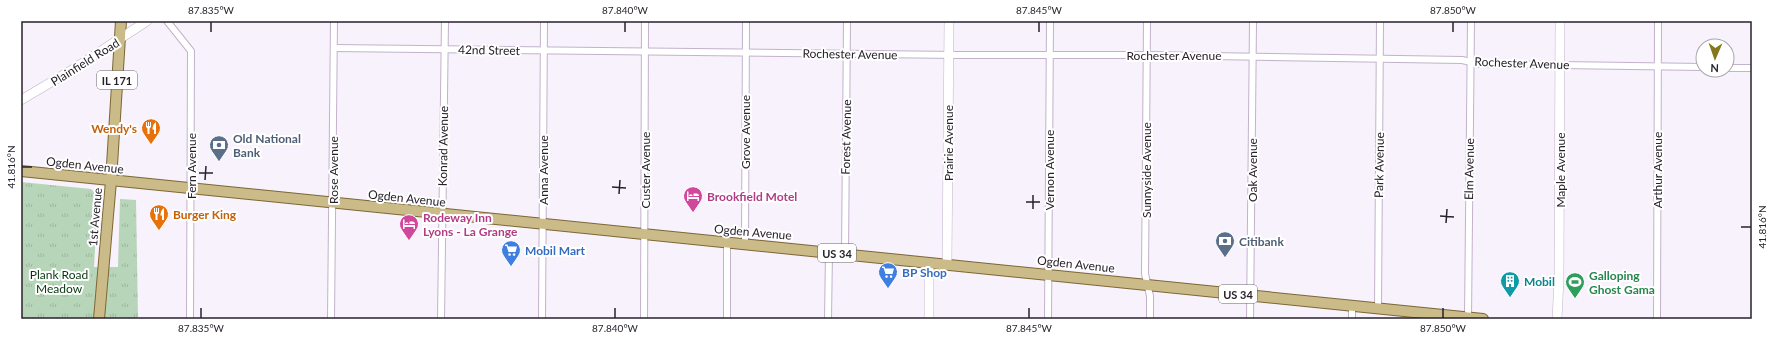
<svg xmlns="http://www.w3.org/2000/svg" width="1773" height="340" font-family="Lato,sans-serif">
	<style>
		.park { fill: url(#park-tufts) }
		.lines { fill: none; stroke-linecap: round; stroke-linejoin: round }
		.street-casing { stroke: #c3b2cb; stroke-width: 8 }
		.secondary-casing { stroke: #c3b2cb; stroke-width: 10 }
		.primary-casing { stroke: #7b6735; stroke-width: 12 }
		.street { stroke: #fff; stroke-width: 6 }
		.secondary { stroke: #fff; stroke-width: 9 }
		.primary { stroke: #cbbb89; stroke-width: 10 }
		.ticks { fill: none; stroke: #28212b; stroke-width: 1.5 }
		.labels { text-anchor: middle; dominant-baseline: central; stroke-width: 4; stroke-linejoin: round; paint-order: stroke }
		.shield { fill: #fff; stroke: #68646b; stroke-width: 1 }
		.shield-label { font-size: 11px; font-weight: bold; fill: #28212b }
		.street-label { font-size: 12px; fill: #28212b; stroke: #fff }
		.food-label { font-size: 12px; font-weight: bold; fill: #c56008; stroke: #fff; text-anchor: end }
		.service-label { font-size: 12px; font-weight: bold; fill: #4e5e75; stroke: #fff; text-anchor: start }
		.hotel-label { font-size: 12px; font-weight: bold; fill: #b23c85; stroke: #fff; text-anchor: start }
		.shop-label { font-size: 12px; font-weight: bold; fill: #366cbe; stroke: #fff; text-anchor: start }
		.park-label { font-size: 12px; fill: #06380f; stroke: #fff }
		.leisure-label { font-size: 12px; font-weight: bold; fill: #27864d; stroke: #fff; text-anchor: start }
		.culture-label { font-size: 12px; font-weight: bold; fill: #0d838f; stroke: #fff; text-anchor: start }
		.neatline { fill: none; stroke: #28212b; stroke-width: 1.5 }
		.ticks-label { font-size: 10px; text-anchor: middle; fill: #28212b }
	</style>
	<defs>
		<pattern id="park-tufts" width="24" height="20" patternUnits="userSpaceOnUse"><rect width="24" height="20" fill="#b7d5b8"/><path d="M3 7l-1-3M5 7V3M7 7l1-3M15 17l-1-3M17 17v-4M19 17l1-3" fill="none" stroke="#9db79e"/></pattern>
	</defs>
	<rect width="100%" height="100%" fill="#f8f2fc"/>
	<!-- park -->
	<path class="park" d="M21 182 91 189 95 193 98 198 94 267H118L120 199 136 200 138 319H21Z"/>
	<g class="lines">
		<!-- street casing -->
		<g class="street-casing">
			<g id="street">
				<path d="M167 21 191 51 190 319"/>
				<path d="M1147 21 1145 274 1150 296V319"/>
				<path d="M334 48 958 55H1147L1462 60 1480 64 1703 67"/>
				<path d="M1727 68H1752"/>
				<path d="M745 243 746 21"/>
				<path d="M845 254 847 21"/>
				<path d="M1378 308 1380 21"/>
				<path d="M1468 318 1471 21"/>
				<path d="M331 319 334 21"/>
				<path d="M441 319 445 21"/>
				<path d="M542 319 544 21"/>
				<path d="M644 319 645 21"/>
				<path d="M727 319V242"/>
				<path d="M828 319 829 252"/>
				<path d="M1048 319 1050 21"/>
				<path d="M1250 319 1253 21"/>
				<path d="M1352 319V306"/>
				<path d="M1657 319 1658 21"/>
			</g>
		</g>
		<!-- secondary casing -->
		<g class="secondary-casing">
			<g id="secondary">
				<path d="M21 100 75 68 147 21"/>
				<path d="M947 264 949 21"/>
				<path d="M929 319V263"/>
				<path d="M1557 319 1559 280 1560 21"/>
			</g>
		</g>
		<!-- primary casing -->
		<g class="primary-casing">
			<g id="primary">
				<path d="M21 171 1483 319"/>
				<path d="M99 319 111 181 121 21"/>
			</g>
		</g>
		<!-- street -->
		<use href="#street" class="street"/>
		<!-- secondary -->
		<use href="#secondary" class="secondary"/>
		<!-- primary -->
		<use href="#primary" class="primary"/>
	</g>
	<!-- ticks -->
	<path class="ticks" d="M211 32V22M625 32V22M1039 32V22M1453 32V22M22 167H32M199 173H213M205 180 206 166M612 187 626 188M619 194 620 180M1026 202H1040M1033 209V195M1440 216 1454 217M1446 223 1447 209M1741 227H1751M201 318V308M615 318V308M1029 318V308M1443 318V308"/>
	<!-- icons -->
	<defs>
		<g id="restaurant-pin" transform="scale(1)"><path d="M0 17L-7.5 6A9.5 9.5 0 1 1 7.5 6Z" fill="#e8710a" stroke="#fff"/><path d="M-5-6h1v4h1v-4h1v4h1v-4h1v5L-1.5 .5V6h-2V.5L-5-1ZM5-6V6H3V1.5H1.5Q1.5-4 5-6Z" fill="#fff"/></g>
		<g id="bank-pin" transform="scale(1)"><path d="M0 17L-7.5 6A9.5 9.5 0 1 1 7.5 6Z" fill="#5c6f8a" stroke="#fff"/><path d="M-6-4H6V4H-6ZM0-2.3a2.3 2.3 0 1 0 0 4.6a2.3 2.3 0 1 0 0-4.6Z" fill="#fff"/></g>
		<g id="hotel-pin" transform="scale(1)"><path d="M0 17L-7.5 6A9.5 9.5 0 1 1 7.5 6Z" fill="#d1479c" stroke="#fff"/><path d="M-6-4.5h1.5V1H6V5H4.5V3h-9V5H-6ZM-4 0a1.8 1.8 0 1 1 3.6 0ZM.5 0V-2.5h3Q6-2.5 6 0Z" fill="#fff"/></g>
		<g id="supermarket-pin" transform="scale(1)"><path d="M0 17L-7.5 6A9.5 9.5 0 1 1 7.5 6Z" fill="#3f7fe0" stroke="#fff"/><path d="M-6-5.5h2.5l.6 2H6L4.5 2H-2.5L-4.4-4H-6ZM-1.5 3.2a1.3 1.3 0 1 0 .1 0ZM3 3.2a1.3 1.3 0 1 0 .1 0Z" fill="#fff"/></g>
		<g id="building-pin" transform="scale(1)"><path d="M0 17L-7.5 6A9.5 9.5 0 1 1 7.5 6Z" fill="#0f9aa8" stroke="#fff"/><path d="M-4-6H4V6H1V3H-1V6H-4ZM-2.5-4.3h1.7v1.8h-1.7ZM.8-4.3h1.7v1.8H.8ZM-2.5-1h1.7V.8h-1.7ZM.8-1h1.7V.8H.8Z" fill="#fff"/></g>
		<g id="stadium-pin" transform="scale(1)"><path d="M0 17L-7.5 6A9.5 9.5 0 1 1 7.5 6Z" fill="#2e9e5b" stroke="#fff"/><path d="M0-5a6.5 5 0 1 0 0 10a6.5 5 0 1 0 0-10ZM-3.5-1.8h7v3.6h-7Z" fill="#fff"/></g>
	</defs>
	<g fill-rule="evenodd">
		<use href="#restaurant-pin" x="151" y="128"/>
		<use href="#bank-pin" x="219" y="145"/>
		<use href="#hotel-pin" x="693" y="196"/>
		<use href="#restaurant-pin" x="159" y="214"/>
		<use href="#hotel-pin" x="409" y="224"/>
		<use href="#bank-pin" x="1225" y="241"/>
		<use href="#supermarket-pin" x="511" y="250"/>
		<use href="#supermarket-pin" x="888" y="272"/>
		<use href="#building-pin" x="1510" y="281"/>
		<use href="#stadium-pin" x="1575" y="282"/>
	</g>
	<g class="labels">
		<!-- shield labels -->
		<g class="shield">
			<rect x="97" y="71" width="40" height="18" rx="3"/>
			<rect x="818" y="244" width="38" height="18" rx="3"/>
			<rect x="1219" y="285" width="38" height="18" rx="3"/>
		</g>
		<g class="shield-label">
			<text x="117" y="80">IL 171</text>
			<text x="837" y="253">US 34</text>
			<text x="1238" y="294">US 34</text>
		</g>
		<!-- street labels -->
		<g class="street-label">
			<text transform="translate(489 50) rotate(1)">42nd Street</text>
			<text transform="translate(850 54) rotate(1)">Rochester Avenue</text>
			<text x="1174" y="55">Rochester Avenue</text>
			<text transform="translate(85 62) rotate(-32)">Plainfield Road</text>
			<text transform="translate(1522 63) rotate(2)">Rochester Avenue</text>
			<text transform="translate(745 132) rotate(-90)">Grove Avenue</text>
			<text transform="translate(846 137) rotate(-89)">Forest Avenue</text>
			<text transform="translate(948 143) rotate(-90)">Prairie Avenue</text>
			<text transform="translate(443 146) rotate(-89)">Konrad Avenue</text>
			<text transform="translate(85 165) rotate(6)">Ogden Avenue</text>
			<text transform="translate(1379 165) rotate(-89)">Park Avenue</text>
			<text transform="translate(191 166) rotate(-90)">Fern Avenue</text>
			<text transform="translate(1469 169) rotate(-89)">Elm Avenue</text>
			<text transform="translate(333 170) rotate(-90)">Rose Avenue</text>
			<text transform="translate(543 170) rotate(-90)">Anna Avenue</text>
			<text transform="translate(645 170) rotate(-90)">Custer Avenue</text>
			<text transform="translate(1049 170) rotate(-90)">Vernon Avenue</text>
			<text transform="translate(1146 170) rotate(-90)">Sunnyside Avenue</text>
			<text transform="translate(1252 170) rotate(-90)">Oak Avenue</text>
			<text transform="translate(1560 170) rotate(-90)">Maple Avenue</text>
			<text transform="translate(1657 170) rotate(-90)">Arthur Avenue</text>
			<text transform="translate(407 198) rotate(6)">Ogden Avenue</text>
			<text transform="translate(95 217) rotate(-85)">1st Avenue</text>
			<text transform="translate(753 232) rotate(5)">Ogden Avenue</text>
			<text transform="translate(1076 264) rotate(6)">Ogden Avenue</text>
		</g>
		<!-- food labels -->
		<g class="food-label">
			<text x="137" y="128">Wendy's</text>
			<text x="173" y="214" text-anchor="start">Burger King</text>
		</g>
		<!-- service labels -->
		<g class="service-label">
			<text x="233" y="138">Old National<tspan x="233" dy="14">Bank</tspan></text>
			<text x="1239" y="241">Citibank</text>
		</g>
		<!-- hotel labels -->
		<g class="hotel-label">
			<text x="707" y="196">Brookfield Motel</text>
			<text x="423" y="217">Rodeway Inn<tspan x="423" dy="14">Lyons - La Grange</tspan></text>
		</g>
		<!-- shop labels -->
		<g class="shop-label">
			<text x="525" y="250">Mobil Mart</text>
			<text x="902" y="272">BP Shop</text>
		</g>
		<!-- park labels -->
		<g class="park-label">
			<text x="59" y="274">Plank Road<tspan x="59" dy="14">Meadow</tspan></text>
		</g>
		<!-- leisure labels -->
		<g class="leisure-label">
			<text x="1589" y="275">Galloping<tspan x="1589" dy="14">Ghost Gama</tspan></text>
		</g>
		<!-- culture labels -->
		<g class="culture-label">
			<text x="1524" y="281">Mobil</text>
		</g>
	</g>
	<!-- border -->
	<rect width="1773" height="340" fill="none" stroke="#ffffff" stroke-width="44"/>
	<!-- north arrow -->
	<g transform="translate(1715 58) rotate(182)"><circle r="19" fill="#ffffff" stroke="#a9a6aa"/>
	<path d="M0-3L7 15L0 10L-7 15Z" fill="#85781c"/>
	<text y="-6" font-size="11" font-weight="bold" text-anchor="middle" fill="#28212b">N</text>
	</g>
	<rect x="22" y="22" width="1729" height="296" class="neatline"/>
	<g class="ticks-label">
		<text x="211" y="14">87.835°W</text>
		<text x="625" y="14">87.840°W</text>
		<text x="1039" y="14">87.845°W</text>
		<text x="1453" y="14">87.850°W</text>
		<text transform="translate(11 167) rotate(-90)" y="4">41.816°N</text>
		<text transform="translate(1762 227) rotate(-90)" y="4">41.816°N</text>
		<text x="201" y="332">87.835°W</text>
		<text x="615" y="332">87.840°W</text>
		<text x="1029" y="332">87.845°W</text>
		<text x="1443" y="332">87.850°W</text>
	</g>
</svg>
